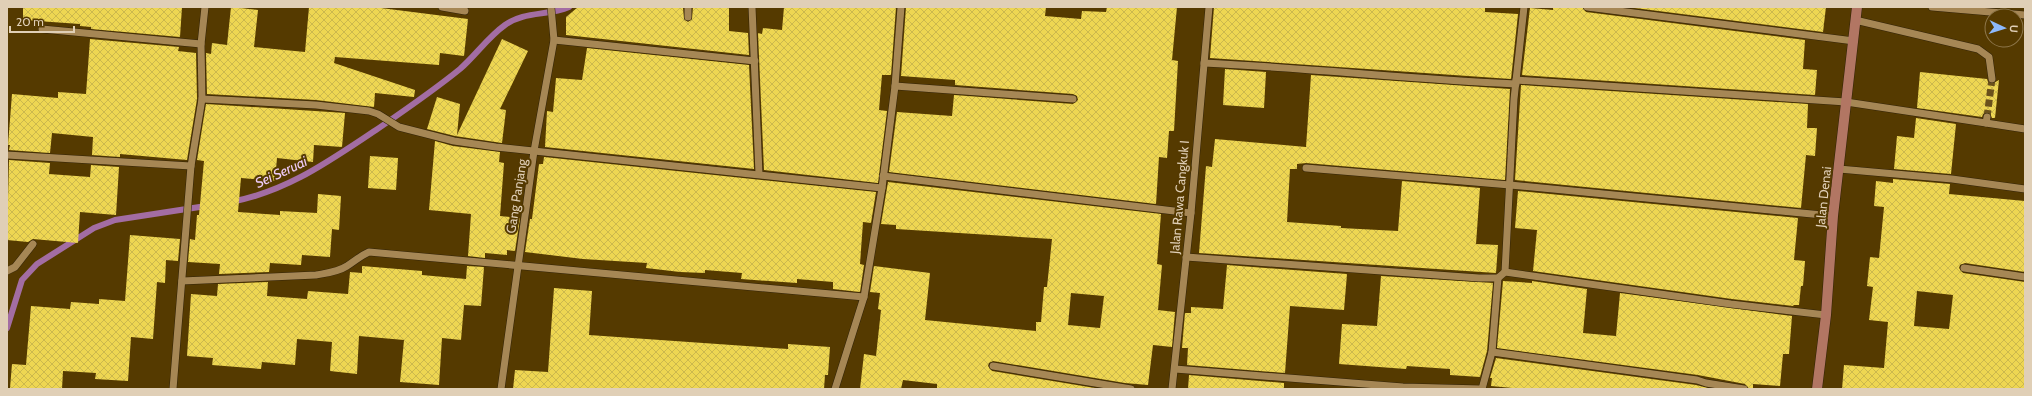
<svg xmlns="http://www.w3.org/2000/svg" width="2032" height="396" font-family="Cabin,sans-serif">
	<style>
		.lines { fill: none; stroke-linecap: round; stroke-linejoin: round }
		.stream { stroke: #a36da3; stroke-width: 6 }
		.building { fill: url(#building-cross-hatch); fill-rule: evenodd }
		.minor-tunnel { stroke: #6a501b; stroke-width: 7; stroke-dasharray: 7 3.5; stroke-linecap: butt }
		.minor-casing { stroke: #322308; stroke-width: 8 }
		.major-casing { stroke: #322308; stroke-width: 11 }
		.minor { stroke: #a68755; stroke-width: 7 }
		.major { stroke: #b27663; stroke-width: 10 }
		.labels { text-anchor: middle; dominant-baseline: central; stroke-width: 4; stroke-linejoin: round; paint-order: stroke }
		.street-label { font-size: 13px; fill: #e0cfb6; stroke: #553a00 }
		.water-label { font-size: 14px; font-style: italic; fill: #efcbf8; stroke: #553a00 }
	</style>
	<defs>
		<pattern id="building-cross-hatch" width="8" height="8" patternUnits="userSpaceOnUse"><rect width="8" height="8" fill="#eed652"/><path d="M0 0l8 8M0 8l8-8" fill="none" stroke="#ccb84d"/></pattern>
	</defs>
	<rect width="100%" height="100%" fill="#553a00"/>
	<g class="lines">
		<!-- stream -->
		<g class="stream">
			<path d="M231 202C288 191 329 161 376 130 405 110 433 91 460 69 476 55 488 37 505 25 524 11 548 16 569 7"/>
			<path d="M7 328 22 280 37 264 94 228 115 220 206 206"/>
		</g>
	</g>
	<!-- building -->
	<g class="building">
		<path d="M23 7H182L180 37 91 29V27L80 26V24L23 20Z"/>
		<path d="M231 7 258 10 254 47 305 52 309 7H373L468 19 464 56 440 53 439 65 335 57 334 63 415 90 414 97 375 93 374 107 316 100 207 94 206 53 211 54 212 43 227 45Z"/>
		<path d="M578 7 683 8 684 19 688 22 692 19 693 7H729V31L748 33 749 55 566 35V17Z"/>
		<path d="M784 7H896L891 75H882L879 110 887 111 878 183 764 170 758 33 762 34 763 28 782 30Z"/>
		<path d="M906 7H1046L1045 16 1081 19 1082 11 1106 12 1107 7H1177L1172 60 1178 61 1174 131H1169L1167 158 1159 157 1156 204 889 172 897 112 952 116 954 95 1073 104 1078 100 1077 96 1073 94 955 85V80L901 76Z"/>
		<path d="M1214 7H1467L1485 8V12L1518 14 1511 79 1210 58Z"/>
		<path d="M1553 7H1582L1586 12 1805 40 1803 69 1817 70 1815 95 1522 75 1530 8 1553 10Z"/>
		<path d="M1627 7H1826L1823 32Z"/>
		<path d="M90 39 179 47 178 51 196 53 197 99 187 160 120 154V157L92 155 93 137 52 133 50 153 9 150 10 145H8L12 94 58 98V92L86 94Z"/>
		<path d="M502 39 528 51 500 109 506 110 502 143 455 136 427 129 437 97 460 104 457 135Z"/>
		<path d="M587 48 749 65 754 169 545 147 547 111 553 112 556 78 582 80Z"/>
		<path d="M1225 69 1266 72 1264 108 1223 105Z"/>
		<path d="M1920 72 1987 79 1988 82 1992 84 1999 80 1995 118H1992L1990 113 1987 112 1983 114 1982 117 1917 108Z"/>
		<path d="M1311 75 1510 89 1505 180 1306 163 1297 164V169H1290L1287 222 1341 226V228L1398 231 1402 181 1480 188 1476 244 1498 245 1496 273 1199 253 1206 166 1212 167 1215 139 1306 147Z"/>
		<path d="M1521 85 1808 104 1807 128H1817L1815 156 1806 155 1801 208 1515 180Z"/>
		<path d="M206 104 345 113 342 147 314 145 313 162 277 158 275 181 241 178 238 212 280 215V211L317 213 318 194 341 196 339 230 332 229 330 257 302 255 301 265 270 263 269 272 219 274 220 264 188 262 190 239 195 240 197 215H199L204 161 197 160Z"/>
		<path d="M1916 118 1956 124 1951 174 1894 169 1897 136 1914 138Z"/>
		<path d="M435 141 453 146 500 152 499 162 504 163 500 216 520 218 515 251 507 250V255L485 253V258L468 256 471 214 429 210Z"/>
		<path d="M370 156 398 158 396 190 368 188Z"/>
		<path d="M544 157 876 192 871 223 863 222 860 264 864 265 860 292 833 289V282L797 279V283L741 279 742 273 705 270V273L680 272 646 268 647 263 583 259 525 252 530 219H532L539 164H543Z"/>
		<path d="M9 160 50 163 49 174 90 177 91 165 119 167 116 215 80 212 78 243 33 239 28 242 7 240Z"/>
		<path d="M1893 179 1950 184 1949 194 2025 201V272L1965 263 1960 265 1959 268 1963 273 2025 282V389H1842L1844 365 1884 368 1888 322 1869 320 1873 287 1867 286 1870 257 1879 258 1884 207 1874 206 1876 181 1893 183ZM1917 291 1953 295 1949 329 1914 326Z"/>
		<path d="M888 182 1161 214 1157 264 1162 265 1158 310 1175 312 1172 347 1153 345 1148 385 1125 383 993 361 989 363 988 366 992 371 1101 389H937V384L903 380 901 389H860L864 354 876 356 881 310 878 309 880 293 870 292 874 266 930 273 925 320 1036 331V322H1041L1044 287H1047L1052 239 896 229V225L881 224ZM1071 293 1104 296 1100 328 1068 325Z"/>
		<path d="M1518 191 1798 218 1794 260 1805 261 1803 286H1801L1799 305H1794L1793 306 1732 299 1533 271 1537 230 1515 228Z"/>
		<path d="M130 235 180 239 178 261 166 260 165 283 157 282 153 339 131 337 128 381 95 379 96 373 63 371 62 389 10 388 12 364 26 365 31 306 70 309 71 302 99 304V299L125 301Z"/>
		<path d="M1227 265 1347 274 1344 310 1290 306 1285 373 1187 365 1188 348H1182L1185 313H1191V307L1223 309Z"/>
		<path d="M362 266 422 271V275L466 279 467 266 484 267 481 306 464 305 461 340 442 338 439 385 400 382 404 340 359 336 357 374 330 371 332 342 297 339 295 365 262 362 261 369 212 365 213 358 187 356 191 294 217 296 218 284 268 282 267 296 307 299 308 291 348 294 350 272 362 273Z"/>
		<path d="M1381 276 1493 283 1487 351 1480 377 1450 375V369L1407 366 1406 369 1339 364 1342 324 1377 326Z"/>
		<path d="M1503 281 1532 283V281L1587 289 1583 333 1616 336 1620 293 1792 316 1789 354H1783L1780 386 1753 384V389H1749L1745 384 1698 375 1497 348Z"/>
		<path d="M554 288 592 291 589 335 788 349V344L830 347 828 375H825L824 389H513L515 370 548 372Z"/>
		<path d="M1496 358 1696 385 1712 389H1523L1491 386 1492 378H1490Z"/>
		<path d="M1189 375 1284 383V389H1188Z"/>
	</g>
	<g class="lines">
		<!-- minor-tunnel -->
		<path class="minor-tunnel" d="M1987 117 1992 79"/>
		<!-- minor casing -->
		<g class="minor-casing">
			<g id="minor">
				<path d="M442 7 465 11"/>
				<path d="M752 7 759 174"/>
				<path d="M1587 7 1854 41"/>
				<path d="M1932 7 2025 15"/>
				<path d="M688 17V7"/>
				<path d="M1855 20 1978 49 1989 57 1992 79"/>
				<path d="M42 29 201 44"/>
				<path d="M554 40 755 61"/>
				<path d="M1204 63C1308 68 1411 79 1516 84"/>
				<path d="M1516 80 1846 102 1986 123 1987 117"/>
				<path d="M895 86 1073 99"/>
				<path d="M202 99 316 105 369 111 378 114 399 127 454 141 496 147 882 188"/>
				<path d="M1986 123 2025 129"/>
				<path d="M7 155 191 166"/>
				<path d="M1306 168 1510 185 1833 216"/>
				<path d="M1839 169 1952 179 2025 189"/>
				<path d="M883 176 1191 213"/>
				<path d="M1186 257 1479 278H1498L1505 272 1731 304 1826 315"/>
				<path d="M1964 268 2025 277"/>
				<path d="M7 271 15 267 33 244"/>
				<path d="M1505 272 1514 99 1524 7"/>
				<path d="M182 281 316 275C327 273 338 272 347 266 355 261 360 256 369 252L864 297"/>
				<path d="M1492 352 1697 380 1706 383 1744 389"/>
				<path d="M993 366 1131 389"/>
				<path d="M1175 369 1403 387 1482 389"/>
				<path d="M173 389 191 166 202 99 201 44 205 7"/>
				<path d="M501 389 534 151 554 40 551 7"/>
				<path d="M835 389 864 297 882 188 895 86 901 7"/>
				<path d="M1172 389 1191 213 1209 7"/>
				<path d="M1482 389 1492 352 1498 278"/>
			</g>
		</g>
		<!-- major casing -->
		<g class="major-casing">
			<path id="major" d="M1817 389 1826 315 1833 216 1857 7"/>
		</g>
		<!-- minor -->
		<use href="#minor" class="minor"/>
		<!-- major -->
		<use href="#major" class="major"/>
	</g>
	<g class="labels">
		<!-- street labels -->
		<g class="street-label">
			<text transform="translate(516 196) rotate(-81)">Gang Panjang</text>
			<text transform="translate(1179 197) rotate(-85)">Jalan Rawa Cangkuk I</text>
			<text transform="translate(1823 197) rotate(-84)">Jalan Denai</text>
		</g>
		<!-- water labels -->
		<g class="water-label">
			<text transform="translate(281 172) rotate(-25)">Sei Seruai</text>
		</g>
	</g>
	<!-- border -->
	<rect width="2032" height="396" fill="none" stroke="#e0cfb6" stroke-width="16"/>
	<!-- north arrow -->
	<g transform="translate(2004 28) rotate(94)"><circle r="19" fill="#553a00" stroke="#8d7649"/>
	<path d="M0-3L7 15L0 10L-7 15Z" fill="#8db9fc"/>
	<text y="-6" font-size="11" font-weight="bold" text-anchor="middle" fill="#e0cfb6">U</text>
	</g>
	<!-- scale -->
	<path d="M10 26v6h64v-6" fill="none" stroke="#e0cfb6" stroke-width="2"/>
	<text x="16" y="26" font-size="12" fill="#e0cfb6" stroke="#553a00" stroke-width="3" paint-order="stroke">20 m</text>
</svg>
